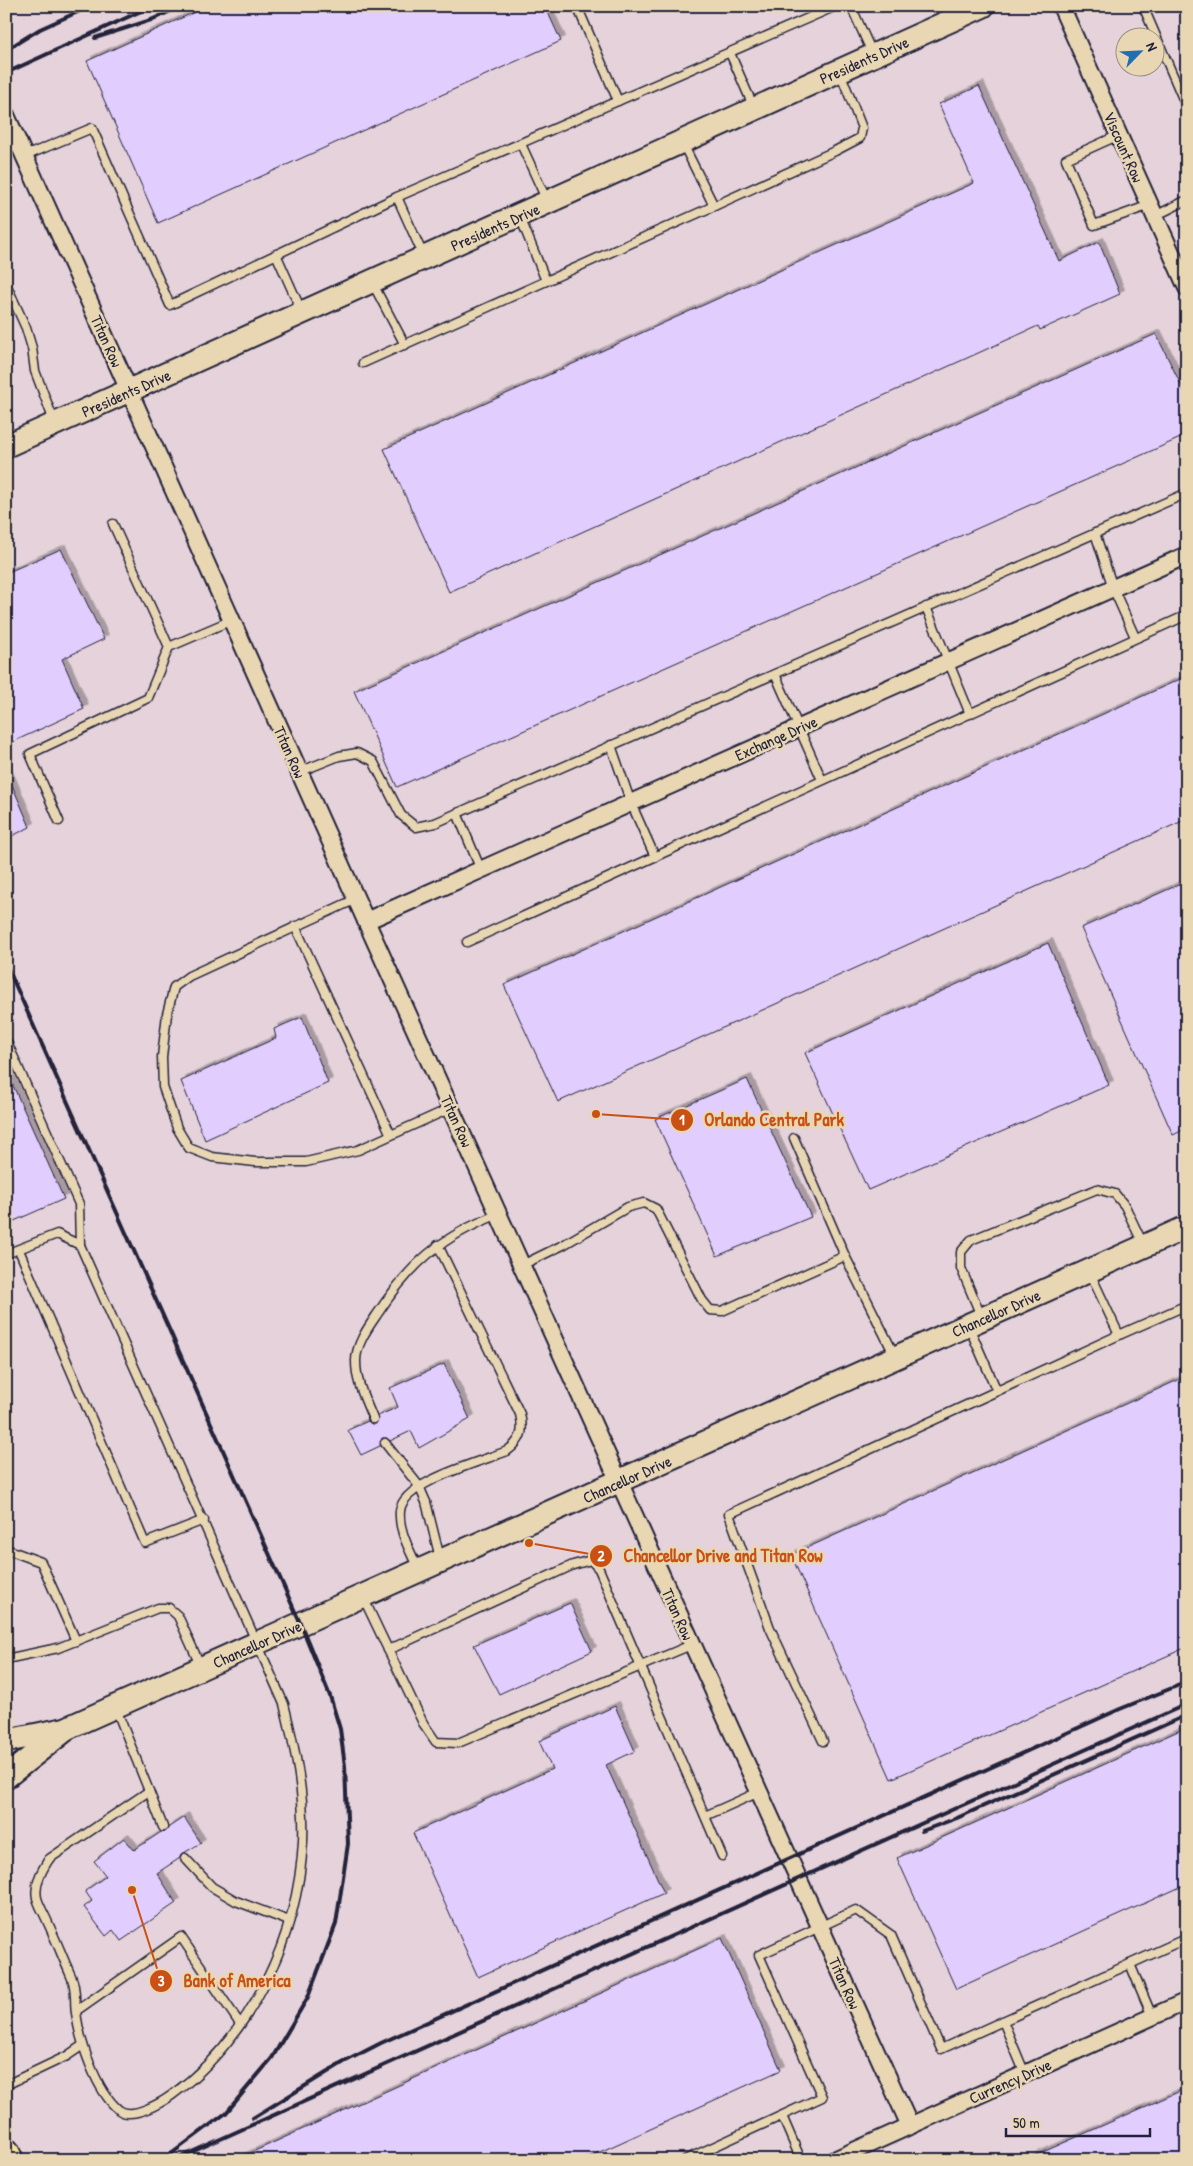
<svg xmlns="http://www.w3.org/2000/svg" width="1193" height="2166" font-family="'Patrick Hand',sans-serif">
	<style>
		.built { fill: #e5d2da; fill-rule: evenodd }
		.building { fill: #e1cdfe; stroke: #22223b; filter: url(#shadow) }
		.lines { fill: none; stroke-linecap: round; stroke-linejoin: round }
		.lane-casing { stroke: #22223b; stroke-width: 11 }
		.street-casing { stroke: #22223b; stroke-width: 20 }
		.secondary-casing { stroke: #22223b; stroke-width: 26 }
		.primary-casing { stroke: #22223b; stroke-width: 30 }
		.lane { stroke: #e9d7b4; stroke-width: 8 }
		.street { stroke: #e9d7b4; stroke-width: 16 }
		.secondary { stroke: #e9d7b4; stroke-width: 22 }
		.primary { stroke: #fadf96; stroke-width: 26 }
		.rail { stroke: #22223b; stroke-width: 4 }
		.labels { text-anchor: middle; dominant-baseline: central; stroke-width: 5; stroke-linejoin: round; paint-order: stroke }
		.street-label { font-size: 16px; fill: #22223b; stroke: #e9d7b4 }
		.leader { fill: none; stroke: #ca5113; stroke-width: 2 }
		.callout-dot { fill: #ca5113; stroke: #e9d7b4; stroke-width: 2 }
		.mark-label { font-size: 15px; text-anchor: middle; font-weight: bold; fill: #fff }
		.callout-label { font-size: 18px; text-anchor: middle; font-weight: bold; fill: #ca5113; stroke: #e9d7b4; stroke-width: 5; stroke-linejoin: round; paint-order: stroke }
	</style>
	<defs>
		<filter id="shadow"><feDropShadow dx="4.5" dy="-4.5" stdDeviation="0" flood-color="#0004"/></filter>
	</defs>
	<rect width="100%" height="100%" fill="#e7d4ca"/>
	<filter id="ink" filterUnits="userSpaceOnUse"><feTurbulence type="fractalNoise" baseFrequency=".02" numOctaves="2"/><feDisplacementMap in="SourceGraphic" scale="10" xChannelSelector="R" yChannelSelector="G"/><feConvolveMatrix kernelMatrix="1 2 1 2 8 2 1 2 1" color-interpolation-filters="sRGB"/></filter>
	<g filter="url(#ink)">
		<!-- built -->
		<path class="built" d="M6 6H1187V2160H6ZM1126 38H1156V68H1126Z"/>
		<!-- building -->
		<g class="building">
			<path d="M208 6H545L561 41 158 223 87 61Z"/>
			<path d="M979 86 1059 261 1099 242 1120 294 1040 330 1038 326 449 592 384 449 974 183 939 104Z"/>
			<path d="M1156 334 1187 397V435L397 787 354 691Z"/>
			<path d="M61 549 104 639 62 659 84 709 6 745V573Z"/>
			<path d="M1187 676V819L558 1102 504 985Z"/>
			<path d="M6 771 30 827 6 839Z"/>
			<path d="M1187 881V1128L1173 1135 1081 928Z"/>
			<path d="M1048 943 1109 1085 868 1190 805 1053Z"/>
			<path d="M302 1017 328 1083 205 1140 181 1081 276 1038 274 1029Z"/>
			<path d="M6 1070 64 1199 14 1221 6 1204Z"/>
			<path d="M747 1079 811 1217 717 1256 655 1119Z"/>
			<path d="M444 1364 470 1419 419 1448 411 1431 390 1441 387 1438H382L380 1446 361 1455 348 1430 368 1421 372 1424H376L378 1416 398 1407 390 1388Z"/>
			<path d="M1187 1376V1647L891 1779 791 1555Z"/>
			<path d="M570 1603 592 1651 499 1694 474 1645Z"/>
			<path d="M615 1706 635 1751 606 1765 664 1893 478 1977 413 1833 552 1769 539 1741Z"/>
			<path d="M1187 1727V1884L956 1989 897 1858Z"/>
			<path d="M184 1817 201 1843 182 1854 180 1858 157 1873 176 1903 121 1941 113 1930 106 1936 84 1907 92 1901 85 1891 106 1876 94 1861 124 1838 134 1850 161 1832H165L169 1827Z"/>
			<path d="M722 1938 781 2070 582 2160H235Z"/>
			<path d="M1187 2088V2160H1025Z"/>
		</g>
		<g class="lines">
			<!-- lane casing -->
			<g class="lane-casing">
				<g id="lane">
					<path d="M577 6 618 101"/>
					<path d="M851 6 873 55"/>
					<path d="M1143 6 1187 108"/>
					<path d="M730 53 754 108"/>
					<path d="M1119 135 1066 159 1094 225 1150 205"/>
					<path d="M521 144 547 201"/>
					<path d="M683 144 714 206 835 151 860 138 862 128 840 72"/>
					<path d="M6 151 19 143"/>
					<path d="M25 156 92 128 170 305 397 197 836 6"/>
					<path d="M397 197 424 257"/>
					<path d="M1155 216 1187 200"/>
					<path d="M520 217 546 281"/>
					<path d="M276 254 301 310"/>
					<path d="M6 284 26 328 32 348 35 371 54 421"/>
					<path d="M373 284 405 345"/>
					<path d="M363 363 714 206"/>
					<path d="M113 524 169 647"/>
					<path d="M1095 533 1113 588 1135 637"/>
					<path d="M926 607 970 714"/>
					<path d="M775 674 822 780"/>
					<path d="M611 745 631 803 655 857"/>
					<path d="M299 772 339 756 357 753 373 761 401 815 416 827 435 823 1187 493"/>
					<path d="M457 813 481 870"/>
					<path d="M59 821 30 754 148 698 169 647 232 620"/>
					<path d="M356 899 189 976 174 987 167 1014 162 1057 163 1087 177 1128 189 1148 212 1157 255 1162H306L358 1150 451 1108"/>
					<path d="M295 926 391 1135"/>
					<path d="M467 942 1187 615"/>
					<path d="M6 1040 79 1204 80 1245"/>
					<path d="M794 1138 845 1256 895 1356"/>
					<path d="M19 1250 145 1543 204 1520"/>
					<path d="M6 1254 57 1234 80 1245 284 1704C295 1748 305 1795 303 1841 298 1938 251 2037 172 2095 161 2103 132 2120 119 2110 96 2091 80 2042 76 2013 74 1999 77 1989 71 1976 63 1958 56 1940 48 1923 45 1915 39 1906 37 1898 34 1884 42 1870 49 1859L149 1791 116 1709"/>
					<path d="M522 1265 563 1245 628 1207 644 1203 656 1209 702 1300 710 1310 722 1311 845 1256"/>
					<path d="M981 1316 961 1268V1252L971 1240 1097 1189 1115 1194 1125 1206 1143 1244"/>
					<path d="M969 1327 997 1391"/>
					<path d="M1119 1335 1187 1305"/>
					<path d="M373 1419C365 1399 356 1383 356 1361 356 1345 367 1329 376 1316 410 1264 440 1237 499 1214"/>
					<path d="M385 1443 419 1486 426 1502 440 1558"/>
					<path d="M6 1549 41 1562 76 1641"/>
					<path d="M418 1569C411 1552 398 1531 400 1511 402 1482 483 1461 507 1451 522 1440 524 1431 520 1414L438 1245"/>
					<path d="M363 1597 423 1723 436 1742 458 1743 691 1645"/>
					<path d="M388 1650 573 1565 591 1560 599 1569 722 1856"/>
					<path d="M6 1659 58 1648 158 1608H169L178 1616 201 1667"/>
					<path d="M823 1741 770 1628 729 1514 1119 1335 1090 1273"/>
					<path d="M149 1791 163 1827"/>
					<path d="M705 1816 759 1792"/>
					<path d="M185 1858 212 1887 236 1901 289 1921"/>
					<path d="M1130 1964 1187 1938"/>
					<path d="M76 2011 181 1937 240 2024"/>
					<path d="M1003 2021 1130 1964 1152 2016"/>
					<path d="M6 2085 67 2056 83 2045"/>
					<path d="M782 2116 801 2160"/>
					<path d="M685 2160 822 2097 759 1955 856 1910 891 1935 941 2049 1003 2021 1025 2074"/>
				</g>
			</g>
			<!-- street casing -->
			<g class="street-casing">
				<g id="street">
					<path d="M1061 6 1187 288"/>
					<path d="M6 115 366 921 910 2126"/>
					<path d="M366 921 1187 555"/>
					<path d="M834 2160 1187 2001"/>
				</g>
			</g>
			<!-- secondary casing -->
			<g class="secondary-casing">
				<g id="secondary">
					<path d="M6 446 983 6"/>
					<path d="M6 1741 65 1729 1187 1227"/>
					<path d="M6 1777 64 1731"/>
				</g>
			</g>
			<!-- primary casing -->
			<g class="primary-casing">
				<path id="primary" d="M6 2152 10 2160"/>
			</g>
			<!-- lane -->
			<use href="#lane" class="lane"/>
			<!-- street -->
			<use href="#street" class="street"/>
			<!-- secondary -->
			<use href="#secondary" class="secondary"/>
			<!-- primary -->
			<use href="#primary" class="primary"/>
			<!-- rail -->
			<g class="rail">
				<path d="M95 38 151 20 182 6"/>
				<path d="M6 50 40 29 91 6"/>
				<path d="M6 73 152 6"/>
				<path d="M6 964 301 1625 330 1696 340 1729 345 1766 348 1844 336 1924 308 1997 272 2058 226 2113 163 2160"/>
				<path d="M922 1831 957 1818 1187 1715"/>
				<path d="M253 2118 344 2062 381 2043 1120 1709 1187 1682"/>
				<path d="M174 2160 1187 1704"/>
			</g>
		</g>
	</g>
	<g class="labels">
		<!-- street labels -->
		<g class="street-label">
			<text transform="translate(864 60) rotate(-24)">Presidents Drive</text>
			<text transform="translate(1124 147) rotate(66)">Viscount Row</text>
			<text transform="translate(495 227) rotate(-24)">Presidents Drive</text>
			<text transform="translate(107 341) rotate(66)">Titan Row</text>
			<text transform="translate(126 393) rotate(-24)">Presidents Drive</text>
			<text transform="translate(776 738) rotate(-24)">Exchange Drive</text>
			<text transform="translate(290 752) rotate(66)">Titan Row</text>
			<text transform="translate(457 1121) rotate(66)">Titan Row</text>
			<text transform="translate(996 1313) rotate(-24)">Chancellor Drive</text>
			<text transform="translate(627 1479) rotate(-24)">Chancellor Drive</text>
			<text transform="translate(678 1614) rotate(66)">Titan Row</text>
			<text transform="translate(257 1644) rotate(-24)">Chancellor Drive</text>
			<text transform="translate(845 1983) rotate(66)">Titan Row</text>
			<text transform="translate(1010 2081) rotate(-24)">Currency Drive</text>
		</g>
	</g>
	<!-- callouts -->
	<path class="leader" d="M596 1114L682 1120M529 1543L601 1556M132 1890L161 1981"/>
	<g class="callout-dot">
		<circle cx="596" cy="1114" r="5"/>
		<circle cx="529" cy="1543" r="5"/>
		<circle cx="132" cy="1890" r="5"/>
		<circle cx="682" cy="1120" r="12"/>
		<circle cx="601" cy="1556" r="12"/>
		<circle cx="161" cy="1981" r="12"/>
	</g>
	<g class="mark-label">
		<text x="682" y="1125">1</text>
		<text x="601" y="1561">2</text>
		<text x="161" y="1986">3</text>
	</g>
	<g class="callout-label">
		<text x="774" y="1126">Orlando Central Park</text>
		<text x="723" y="1562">Chancellor Drive and Titan Row</text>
		<text x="237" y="1987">Bank of America</text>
	</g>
	<!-- margin -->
	<rect width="1193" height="2166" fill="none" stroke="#e9d7b4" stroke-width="25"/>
	<rect x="12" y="12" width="1168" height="2141" fill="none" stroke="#22223b" stroke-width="2" filter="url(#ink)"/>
	<!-- north arrow -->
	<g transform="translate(1140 52) rotate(66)"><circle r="24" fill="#e9d7b4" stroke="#998f84"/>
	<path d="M0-4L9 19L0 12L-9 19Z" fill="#1f6fb2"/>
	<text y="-8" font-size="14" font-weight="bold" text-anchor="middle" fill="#22223b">N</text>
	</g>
	<!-- scale -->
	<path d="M1006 2128v8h144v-8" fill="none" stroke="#22223b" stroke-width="2.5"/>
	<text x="1013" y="2128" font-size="15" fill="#22223b" stroke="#e9d7b4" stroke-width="4" paint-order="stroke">50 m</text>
</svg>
